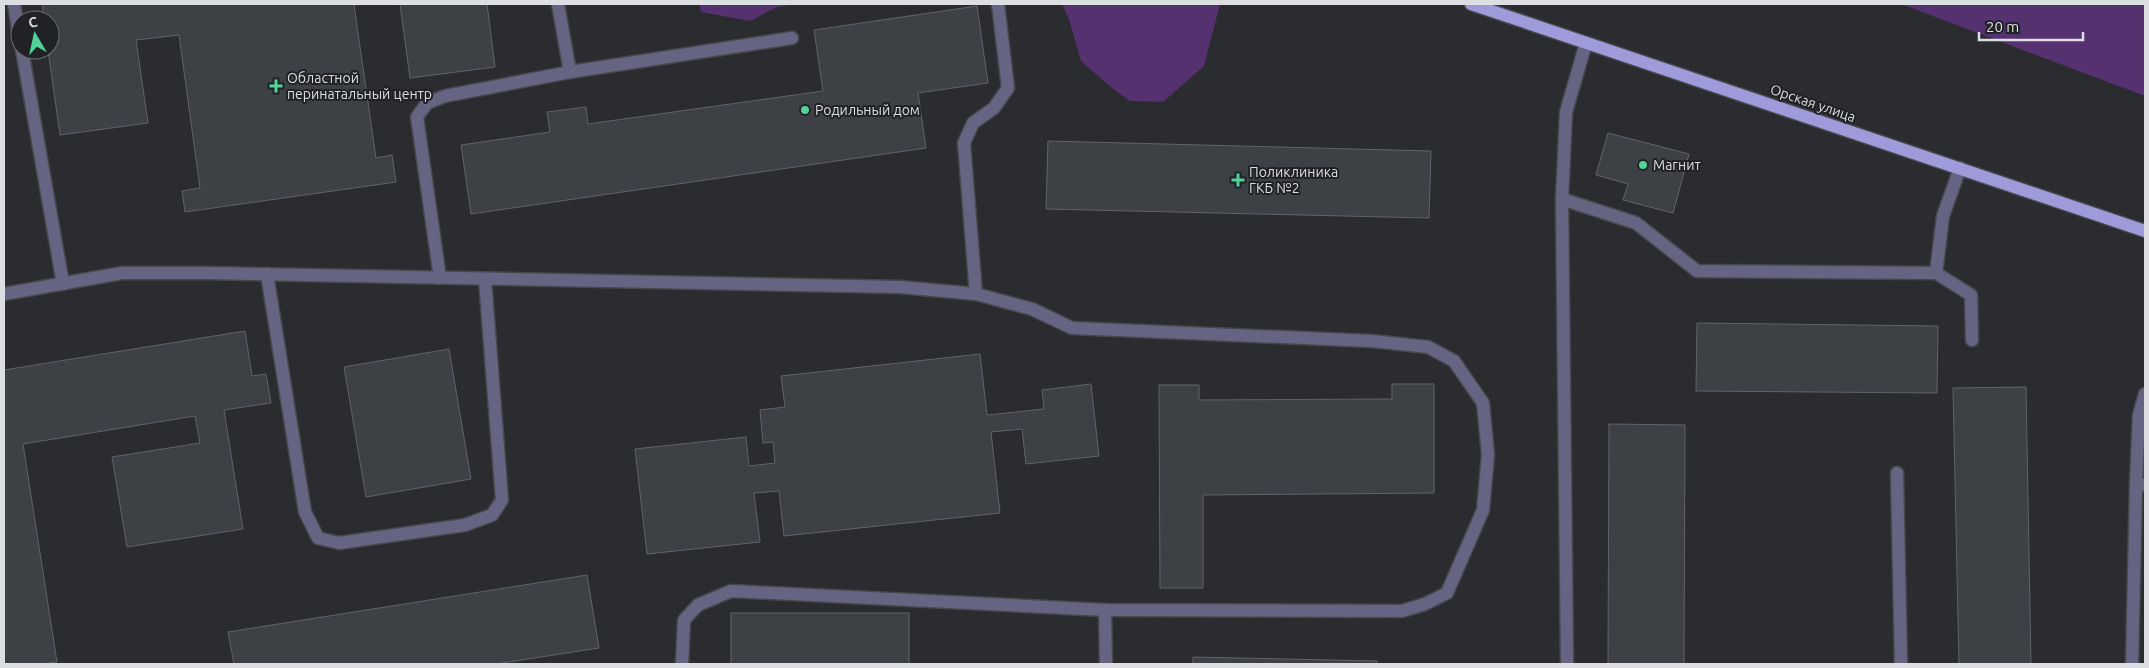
<svg xmlns="http://www.w3.org/2000/svg" width="2149" height="668" font-family="Ubuntu,sans-serif">
	<style>
		.green { fill: #563170 }
		.building { fill: #3d4145; stroke: #606468 }
		.lines { fill: none; stroke-linecap: round; stroke-linejoin: round }
		.minor-casing { stroke: #47484c; stroke-width: 15 }
		.major-casing { stroke: #47484c; stroke-width: 15 }
		.minor { stroke: #666483; stroke-width: 12 }
		.major { stroke: #9f9ada; stroke-width: 12 }
		.poi-dot { fill: #50d398; stroke: #202226; stroke-width: 2 }
		.labels { text-anchor: middle; dominant-baseline: central; stroke-width: 4; stroke-linejoin: round; paint-order: stroke }
		.poi-label { font-size: 14px; fill: #dddee1; stroke: #202226; text-anchor: start }
		.street-label { font-size: 14px; fill: #dddee1; stroke: #202226 }
	</style>
	<rect width="100%" height="100%" fill="#2a2c30"/>
	<!-- green -->
	<g class="green">
		<path d="M700 4H797L777 7 750 21 701 12Z"/>
		<path d="M1062 4H1220L1204 66 1163 102 1130 101 1112 88 1081 61 1069 19Z"/>
		<path d="M1901 4H2145V96Z"/>
	</g>
	<!-- building -->
	<g class="building">
		<path d="M42 4H363L354 5 376 158 392 155 396 182 185 212 182 191 200 188 179 35 136 40 148 123 60 135 48 50H50V20H44Z"/>
		<path d="M400 4H487L495 67 410 78Z"/>
		<path d="M977 6 988 83 918 93 926 148 471 214 461 145 550 132 547 112 586 107 588 124 823 91 814 30Z"/>
		<path d="M1608 133 1689 154 1673 213 1623 200 1628 184 1596 175Z"/>
		<path d="M1048 141 1431 151 1429 218 1046 209Z"/>
		<path d="M1697 323 1938 326 1937 393 1696 391Z"/>
		<path d="M245 331 252 376 266 374 271 403 224 410 243 529 127 547 112 457 200 443 195 416 23 444 57 662 42 664H4V370Z"/>
		<path d="M449 349 471 479 366 497 344 367Z"/>
		<path d="M980 354 987 415 1044 409 1042 390 1091 384 1099 456 1026 464 1022 429 991 432 1000 513 784 536 779 491 754 493 760 542 647 554 635 449 746 437 749 466 775 463 773 442 763 443 760 410 785 407 781 376Z"/>
		<path d="M1392 384H1434V493L1203 495V588H1160L1159 385H1199V400L1392 399Z"/>
		<path d="M2026 387 2031 664H1959L1953 388Z"/>
		<path d="M1609 424 1685 425 1684 664H1608Z"/>
		<path d="M587 575 599 648 496 664H234L228 632Z"/>
		<rect x="731" y="613" width="178" height="51"/>
		<path d="M1193 657 1377 661V664H1193Z"/>
	</g>
	<g class="lines">
		<!-- minor casing -->
		<g class="minor-casing">
			<g id="minor">
				<path d="M14 4 20 41"/>
				<path d="M558 4 570 72"/>
				<path d="M22 50 63 284"/>
				<path d="M1562 199 1636 223 1697 271 1936 273 1943 216 1960 168"/>
				<path d="M1936 273 1971 295 1972 340"/>
				<path d="M267 274 305 512 318 538 339 543 465 525 492 515 502 500 485 279"/>
				<path d="M440 278 417 117 427 103 445 96 570 72 792 38"/>
				<path d="M4 294 122 273H207L900 287 976 294 1032 309 1072 328 1372 341 1428 347 1454 361 1483 403 1488 455 1483 510 1447 593 1425 604 1402 611 1105 610 731 591 698 605 684 620 682 664"/>
				<path d="M976 294 964 143 973 123 994 108 1008 88 998 4"/>
				<path d="M2145 394 2139 415 2136 484 2145 485"/>
				<path d="M1897 473 1901 664"/>
				<path d="M1105 610 1106 664"/>
				<path d="M1567 664 1562 199 1566 112 1586 43"/>
				<path d="M2132 664 2136 484"/>
			</g>
		</g>
		<!-- major casing -->
		<g class="major-casing">
			<path id="major" d="M1471 4 2145 231"/>
		</g>
		<!-- minor -->
		<use href="#minor" class="minor"/>
		<!-- major -->
		<use href="#major" class="major"/>
	</g>
	<!-- markers -->
	<g class="poi-dot">
		<path d="M273.5 78.5h5v5h5v5h-5v5h-5v-5h-5v-5h5z"/>
		<circle cx="805" cy="110" r="5"/>
		<circle cx="1643" cy="165" r="5"/>
		<path d="M1235.5 172.5h5v5h5v5h-5v5h-5v-5h-5v-5h5z"/>
	</g>
	<g class="labels">
		<!-- poi labels -->
		<g class="poi-label">
			<text x="287" y="78">Областной<tspan x="287" dy="16">перинатальный центр</tspan></text>
			<text x="815" y="110">Родильный дом</text>
			<text x="1653" y="165">Магнит</text>
			<text x="1249" y="172">Поликлиника<tspan x="1249" dy="16">ГКБ №2</tspan></text>
		</g>
		<!-- street labels -->
		<g class="street-label">
			<text transform="translate(1813 103) rotate(19)">Орская улица</text>
		</g>
	</g>
	<!-- border -->
	<rect width="2149" height="668" fill="none" stroke="#dddee1" stroke-width="10"/>
	<!-- north arrow -->
	<g transform="translate(35 35) rotate(351)"><circle r="24" fill="#202226" stroke="#6c6d71"/>
	<path d="M0-4L9 19L0 12L-9 19Z" fill="#50d398"/>
	<text y="-8" font-size="14" font-weight="bold" text-anchor="middle" fill="#dddee1">С</text>
	</g>
	<!-- scale -->
	<path d="M1979 32v8h104v-8" fill="none" stroke="#dddee1" stroke-width="2.5"/>
	<text x="1986" y="32" font-size="15" fill="#dddee1" stroke="#202226" stroke-width="4" paint-order="stroke">20 m</text>
</svg>
